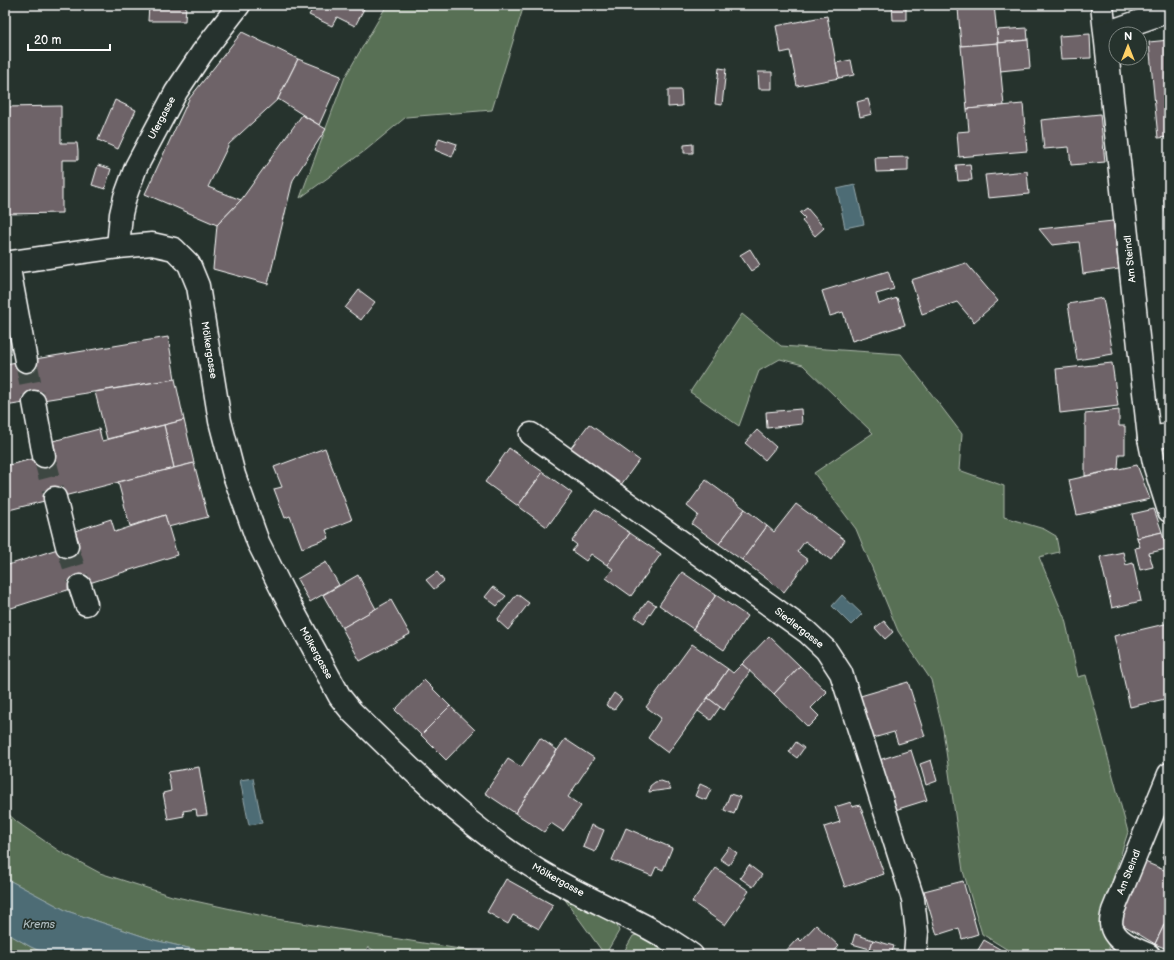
<svg xmlns="http://www.w3.org/2000/svg" width="1174" height="960" font-family="'Balsamiq Sans',sans-serif">
	<style>
		.green { fill: #587055; stroke: #acb8aa }
		.water { fill: #4d6c74; stroke: #94a7ac }
		.building { fill: #6e6367; stroke: #fff }
		.lines { fill: none; stroke-linecap: round; stroke-linejoin: round }
		.minor-tunnel { stroke: #3c4742; stroke-width: 22; stroke-dasharray: 22 11; stroke-linecap: butt }
		.minor-casing { stroke: #fff; stroke-width: 25 }
		.minor { stroke: #26332d; stroke-width: 22 }
		.labels { text-anchor: middle; dominant-baseline: central; stroke-width: 3.5; stroke-linejoin: round; paint-order: stroke }
		.street-label { font-size: 10px; fill: #fff; stroke: #26332d }
		.water-label { font-size: 11px; font-style: italic; fill: #afbdc0; stroke: #26332d }
	</style>
	<rect width="100%" height="100%" fill="#26332d"/>
	<filter id="ink" filterUnits="userSpaceOnUse"><feTurbulence type="fractalNoise" baseFrequency=".025" numOctaves="2"/><feDisplacementMap in="SourceGraphic" scale="8" xChannelSelector="R" yChannelSelector="G"/><feConvolveMatrix kernelMatrix="1 2 1 2 8 2 1 2 1" color-interpolation-filters="sRGB"/></filter>
	<g filter="url(#ink)">
		<!-- green -->
		<g class="green">
			<path d="M387 5H524L492 110 406 117 366 150 300 198 345 77Z"/>
			<path d="M742 314 781 346 901 354 962 434 959 470 1004 486V517L1044 529 1056 536 1059 552 1039 557 1065 619 1078 677 1086 675 1128 832 1104 907 1102 923 1111 955H1016L982 934 963 871 943 730 931 680 898 631 856 529 814 473 873 433 803 365 780 359 759 371 739 426 690 392Z"/>
			<path d="M5 811 17 822 59 851 100 873 172 896 277 919 496 955H382L368 947 363 955H218L154 940 67 911 5 878Z"/>
			<path d="M561 894 616 922 619 931 605 955Z"/>
			<path d="M5 932 31 947 49 955H19L5 947Z"/>
			<path d="M642 934 676 955H622L633 936Z"/>
		</g>
		<!-- water -->
		<g class="water">
			<path d="M855 185 864 224 845 228 837 189Z"/>
			<path d="M842 595 862 614 851 625 832 606Z"/>
			<path d="M253 778 262 823 249 825 240 780Z"/>
			<path d="M5 878 67 911 154 940 218 955H49L31 947 5 932Z"/>
		</g>
		<!-- building -->
		<g class="building">
			<path d="M149 5H186L185 21H148Z"/>
			<path d="M315 5H366L355 26 337 17 332 26 309 15Z"/>
			<path d="M892 5H906V20H893Z"/>
			<path d="M994 5 998 43 961 46 958 8Z"/>
			<path d="M1002 5H1019V7L1002 8Z"/>
			<path d="M827 16 839 78 797 86 790 51 781 53 776 26Z"/>
			<path d="M1027 28 1028 40 998 43 997 30Z"/>
			<path d="M242 32 298 59 278 99 229 144 208 187 241 200 217 225 145 194 189 99Z"/>
			<path d="M1090 34 1091 58 1061 59 1059 36Z"/>
			<path d="M1028 40 1030 68 1000 71 998 43Z"/>
			<path d="M1169 40V137L1158 138 1149 42Z"/>
			<path d="M998 43 1004 106 967 109 961 46Z"/>
			<path d="M298 59 341 76 319 125 278 99Z"/>
			<path d="M851 60 854 75 839 78 836 63Z"/>
			<path d="M719 68 726 69 722 105 715 104Z"/>
			<path d="M758 72H772V89H759Z"/>
			<path d="M668 90H681L682 106 668 107Z"/>
			<path d="M868 99 872 114 860 117 857 102Z"/>
			<path d="M115 100 136 110 118 149 98 140Z"/>
			<path d="M1023 104 1027 151 959 157 957 132 969 131 967 109Z"/>
			<path d="M61 106V143H77L78 151V160H62V213L5 214V107Z"/>
			<path d="M1100 114 1105 162 1071 165 1069 147 1044 149 1041 120Z"/>
			<path d="M302 115 326 129 293 180 268 284 213 269 217 225 241 200Z"/>
			<path d="M439 138 457 144 452 157 435 150Z"/>
			<path d="M693 144V153H684V145Z"/>
			<path d="M908 157V171L876 172 875 158Z"/>
			<path d="M970 164 972 180 958 181 956 165Z"/>
			<path d="M98 165 111 169 105 189 92 185Z"/>
			<path d="M1027 171 1029 194 988 198 985 175Z"/>
			<path d="M1169 198V249L1164 199Z"/>
			<path d="M807 208 824 228 815 236 802 221 805 218 800 213Z"/>
			<path d="M1113 221 1119 269 1083 274 1079 242 1052 245 1039 229Z"/>
			<path d="M750 249 760 265 751 271 740 255Z"/>
			<path d="M966 263 998 301 974 322 957 302 922 314 911 280Z"/>
			<path d="M888 271 894 289 876 294 879 304 897 298 905 325 852 341 843 312 830 316 822 291Z"/>
			<path d="M359 290 375 302 361 320 345 308Z"/>
			<path d="M1103 298 1113 354 1077 360 1068 304Z"/>
			<path d="M168 337 175 379 5 406V364Z"/>
			<path d="M1112 363 1118 406 1060 413 1056 369Z"/>
			<path d="M175 379 184 420 107 439 95 392Z"/>
			<path d="M801 409 802 424 767 428 766 412Z"/>
			<path d="M1119 410V426H1125V454H1119L1118 469 1085 476V414Z"/>
			<path d="M184 420 194 463 174 468 164 425Z"/>
			<path d="M589 424 639 460 618 489 567 453Z"/>
			<path d="M164 425 174 468 5 511V466L56 453 53 441 99 429 102 441Z"/>
			<path d="M757 430 776 447 765 460 745 443Z"/>
			<path d="M325 448 352 520 326 530 329 538 302 548 290 516 285 518 274 489 282 487 274 467Z"/>
			<path d="M509 448 543 472 518 506 485 482Z"/>
			<path d="M194 463 208 517 168 527 165 515 130 526 118 482Z"/>
			<path d="M1137 465 1150 499 1077 515 1069 480Z"/>
			<path d="M543 472 572 493 547 527 518 506Z"/>
			<path d="M706 480 745 509 719 544 692 524 698 515 687 506Z"/>
			<path d="M796 504 845 540 831 560 805 541 797 552 808 560 784 592 742 560 767 526 774 532Z"/>
			<path d="M595 509 630 533 607 565 591 554 586 561 572 551 577 545 572 541Z"/>
			<path d="M745 509 767 526 742 560 719 544Z"/>
			<path d="M1154 509 1162 532 1137 538 1132 514Z"/>
			<path d="M165 515 177 555 5 610V566L79 542 75 531 111 519 115 532Z"/>
			<path d="M1162 532 1166 549 1149 553 1153 567 1140 570 1135 548 1140 547 1137 538Z"/>
			<path d="M630 533 661 554 631 596 606 578 613 569 607 565Z"/>
			<path d="M1123 552 1126 565 1133 563 1141 601 1112 608 1100 557Z"/>
			<path d="M326 562 339 585 310 602 297 579Z"/>
			<path d="M437 572 444 581 434 589 426 580Z"/>
			<path d="M682 572 716 595 693 629 659 605Z"/>
			<path d="M358 575 376 609 342 628 323 595Z"/>
			<path d="M493 587 506 596 497 606 485 597Z"/>
			<path d="M517 594 529 603 508 630 497 620Z"/>
			<path d="M716 595 747 616 724 650 693 629Z"/>
			<path d="M391 600 410 634 360 661 342 628Z"/>
			<path d="M648 600 656 605 644 623 635 617Z"/>
			<path d="M884 621 893 632 885 639 875 628Z"/>
			<path d="M1169 623V698L1130 707 1114 636Z"/>
			<path d="M769 636 800 666 774 694 742 664Z"/>
			<path d="M692 644 728 669 668 753 648 738 661 718 646 707Z"/>
			<path d="M742 664 750 671 724 710 708 698 728 669 733 673Z"/>
			<path d="M800 666 827 692 811 708 819 716 808 727 774 694Z"/>
			<path d="M424 680 450 706 421 735 395 710Z"/>
			<path d="M908 682 925 736 898 744 894 732 870 739 857 697Z"/>
			<path d="M614 693 622 699 614 710 606 705Z"/>
			<path d="M708 698 720 707 711 720 698 711Z"/>
			<path d="M450 706 475 730 446 760 421 735Z"/>
			<path d="M540 738 557 750 515 813 485 793 508 759 521 767Z"/>
			<path d="M565 739 594 758 568 797 581 806 563 831 551 823 544 832 515 813Z"/>
			<path d="M796 742 804 748 797 758 789 752Z"/>
			<path d="M911 750 927 800 895 810 879 760Z"/>
			<path d="M931 760 937 781 926 785 920 764Z"/>
			<path d="M199 767 207 815 197 816 196 809 183 811 184 816 168 819 163 793 171 791 168 772Z"/>
			<path d="M661 781 667 783 671 789 649 792 650 786 655 782Z"/>
			<path d="M700 784 711 789 706 800 695 796Z"/>
			<path d="M730 794 740 797 734 814 724 810Z"/>
			<path d="M851 802 852 807 860 805 884 874 845 887 824 827 840 822 835 807Z"/>
			<path d="M591 825 604 830 595 852 583 847Z"/>
			<path d="M626 828 672 848 663 870 656 867 652 876 612 860Z"/>
			<path d="M1169 839V861L1162 858Z"/>
			<path d="M729 847 737 853 729 865 720 859Z"/>
			<path d="M1145 862 1169 872V914L1155 944 1120 923Z"/>
			<path d="M749 865 762 875 753 887 740 878Z"/>
			<path d="M716 868 749 891 725 925 692 902Z"/>
			<path d="M506 879 553 905 539 929 513 915 508 924 487 912Z"/>
			<path d="M963 881 978 934 962 939 959 928 937 935 924 891Z"/>
			<path d="M1165 923 1169 925V950L1155 944Z"/>
			<path d="M816 925 839 946 831 955H782L798 938 801 941Z"/>
			<path d="M855 934 873 940 870 949 852 944Z"/>
			<path d="M873 940 894 946 891 955 870 949Z"/>
			<path d="M984 940 1010 955H975Z"/>
		</g>
		<g class="lines">
			<!-- minor-tunnel -->
			<g class="minor-tunnel">
				<path d="M26 361 34 402"/>
				<path d="M44 456 55 498"/>
				<path d="M67 546 80 586"/>
			</g>
			<!-- minor casing -->
			<g class="minor-casing">
				<g id="minor">
					<path d="M1102 5 1149 438 1155 467 1169 511"/>
					<path d="M1106 33 1169 11"/>
					<path d="M118 247 121 214 125 197 136 167 176 92 202 53 239 5"/>
					<path d="M5 263 118 247 152 244 174 249 189 264 198 286 220 421 234 475 258 542 283 592 340 697 352 712C414 772 475 835 551 878 598 905 648 923 692 955"/>
					<path d="M8 263 26 361"/>
					<path d="M34 402 44 456"/>
					<path d="M531 434 807 632 826 650 841 673 913 899 917 932 915 955"/>
					<path d="M1149 438 1169 435"/>
					<path d="M55 498 67 546"/>
					<path d="M80 586 86 604"/>
					<path d="M1149 955C1135 949 1113 941 1111 924 1111 920 1112 915 1113 911L1169 774"/>
				</g>
			</g>
			<!-- minor -->
			<use href="#minor" class="minor"/>
		</g>
	</g>
	<g class="labels">
		<!-- street labels -->
		<g class="street-label">
			<text transform="translate(162 118) rotate(-62)">Ufergasse</text>
			<text transform="translate(1130 259) rotate(-96)">Am Steindl</text>
			<text transform="translate(209 350) rotate(81)">Mölkergasse</text>
			<text transform="translate(799 628) rotate(38)">Siedlergasse</text>
			<text transform="translate(316 653) rotate(61)">Mölkergasse</text>
			<text transform="translate(1129 872) rotate(-68)">Am Steindl</text>
			<text transform="translate(558 880) rotate(29)">Mölkergasse</text>
		</g>
		<!-- water labels -->
		<g class="water-label">
			<text x="39" y="924">Krems</text>
		</g>
	</g>
	<!-- margin -->
	<rect width="1174" height="960" fill="none" stroke="#26332d" stroke-width="20"/>
	<rect x="10" y="10" width="1154" height="940" fill="none" stroke="#fff" stroke-width="1.5" filter="url(#ink)"/>
	<!-- north arrow -->
	<g transform="translate(1128 46)"><circle r="19" fill="#26332d" stroke="#7d8581"/>
	<path d="M0-3L7 15L0 10L-7 15Z" fill="#ffd166"/>
	<text y="-6" font-size="11" font-weight="bold" text-anchor="middle" fill="#ffffff">N</text>
	</g>
	<!-- scale -->
	<path d="M28 44v6h82v-6" fill="none" stroke="#ffffff" stroke-width="2"/>
	<text x="34" y="44" font-size="12" fill="#ffffff" stroke="#26332d" stroke-width="3" paint-order="stroke">20 m</text>
</svg>
